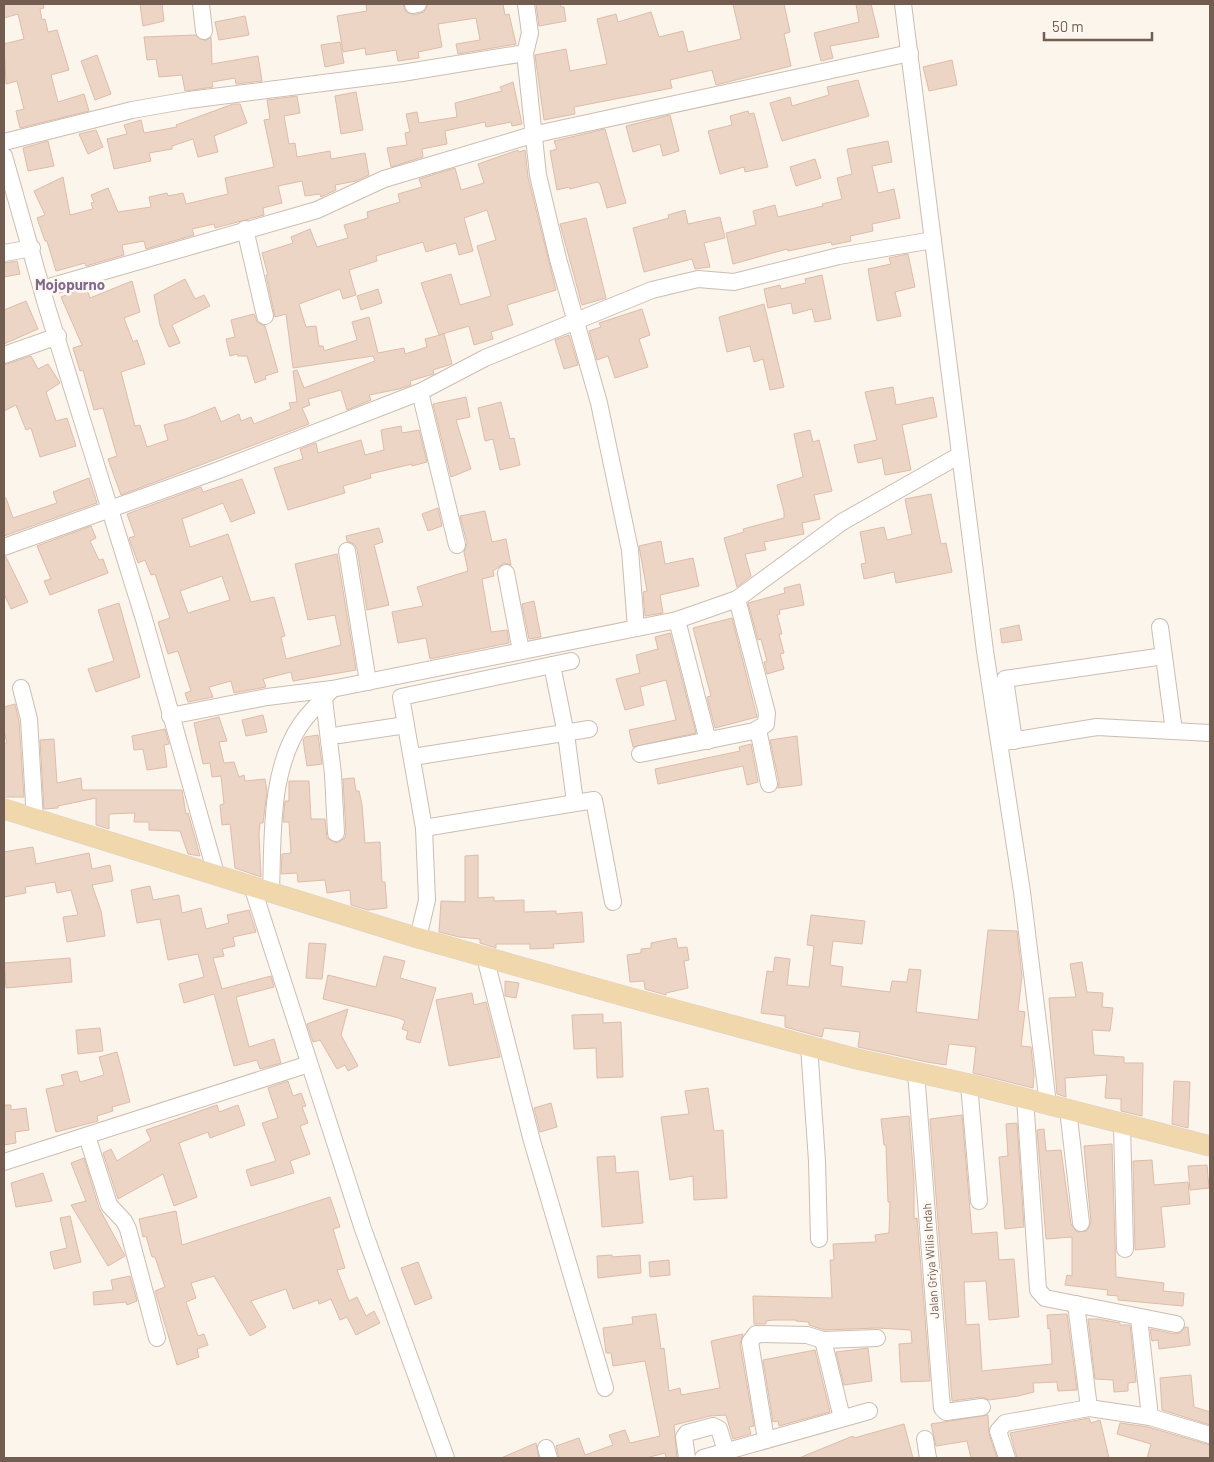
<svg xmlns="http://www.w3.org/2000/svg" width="1214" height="1462" font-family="Barlow,sans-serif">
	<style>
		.building { fill: #edd5c6; stroke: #debca8; fill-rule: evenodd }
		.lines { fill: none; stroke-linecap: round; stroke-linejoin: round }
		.minor-casing { stroke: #ccbdb2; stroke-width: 18 }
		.major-casing { stroke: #d8d2ce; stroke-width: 21 }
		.minor { stroke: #fff; stroke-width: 16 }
		.major { stroke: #f1d7ac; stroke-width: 20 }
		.labels { text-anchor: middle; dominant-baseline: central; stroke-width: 5; stroke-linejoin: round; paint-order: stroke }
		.street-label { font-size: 12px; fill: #735d51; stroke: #fdf9f2 }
		.quarter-label { font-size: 15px; font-weight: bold; fill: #82698e; stroke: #fdf9f2 }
	</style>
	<rect width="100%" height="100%" fill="#fbf5eb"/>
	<!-- building -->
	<g class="building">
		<path d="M4 4H43L44 8 40 9 42 20 45 19 48 32 57 30 69 70 51 75 58 102 84 94 89 111 20 128 16 111 24 109 17 81 6 84 4 44 24 39 18 14 4 18Z"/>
		<path d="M140 4H162L164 21 143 26Z"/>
		<path d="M376 4H403L406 12 414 15 424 12 428 4H503L505 15 509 14 516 44 458 54 456 44 480 40 476 18 438 24 442 47 418 52 419 58 398 61 396 50 366 55 365 48 343 52 337 16 367 11 366 5Z"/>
		<path d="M536 4H560L561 7H564L566 21 539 26Z"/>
		<path d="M733 4H784L790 32 784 34 791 66 716 85 712 70 670 80 672 88 574 107 575 114 544 120 535 55 566 49 570 71 607 64 597 19 616 14 618 22 651 12 659 37 683 31 688 52 741 39Z"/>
		<path d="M856 4H871L879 37 830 46 833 58 821 61 814 33 859 22Z"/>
		<path d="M245 16 249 35 219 40 215 22Z"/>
		<path d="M195 35 205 41 211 37 212 64 258 56 262 81 236 84 235 78 212 82 213 87 185 91 182 75 159 77 156 59 147 60 144 37Z"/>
		<path d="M340 42 344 63 325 67 321 45Z"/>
		<path d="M97 55 111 94 95 100 81 61Z"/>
		<path d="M952 60 957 85 929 91 923 67Z"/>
		<path d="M858 80 869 116 782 141 770 103 790 97 792 106 829 95 827 87Z"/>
		<path d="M513 82 522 124 512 126 511 122 486 127 485 122 445 131 447 144 422 149 423 157 391 167 387 148 407 145 405 133 410 132 406 114 417 112 419 123 457 117 455 103 502 91 500 87Z"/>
		<path d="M356 92 363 130 341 134 335 96Z"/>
		<path d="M297 96 300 113 284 116 289 144 295 143 297 157 330 151 331 159 365 153 369 175 356 181 335 185 336 190 321 197 320 194 305 196 302 181 278 186 282 203 263 208 264 215 215 228 214 224 192 229 194 235 146 249 144 241 122 245 124 255 86 266 85 263 56 271 47 241H45L37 218 45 215 34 191 63 177 70 215 93 209 91 203 94 202 91 195 108 188 118 212 151 207 149 197 167 193 168 196 183 193 186 204 228 194 225 178 274 167 264 120 270 119 267 100Z"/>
		<path d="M233 104H240L247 123 214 136 218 152 198 157 193 139 172 146V149L149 153 151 161 114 169 107 139 127 134 124 125 141 120 144 133 177 127 176 125Z"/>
		<path d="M748 111 749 114 754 113 768 167 745 172 744 167 720 174 708 131 732 125 730 116Z"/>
		<path d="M670 115 679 151 663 156 660 144 633 152 626 126Z"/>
		<path d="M605 129 626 203 607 208 600 184 597 182 570 189 569 187 557 190 550 151 557 149 554 141Z"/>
		<path d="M96 130 103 147 88 154 79 134Z"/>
		<path d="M48 141 54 166 28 171 23 148Z"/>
		<path d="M888 141 892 162 872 166 878 193 894 189 900 218 872 224 873 231 850 236 851 241 832 245 831 242 788 251 787 249 733 264 726 233 756 225 753 211 775 205 778 217 823 206 822 204 842 199 837 178 852 174 847 149Z"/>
		<path d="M518 150 519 152 525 150 528 177 556 290 507 305 513 325 491 332 493 339 474 345 469 326 439 335 421 283 451 274 460 305 491 296 477 246 496 240 487 210 464 218 473 251 459 255 456 243 426 252 423 242 376 256 377 261 349 270 356 295 343 299 340 289 299 304 306 327 316 326 319 346H323L324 351 357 340 352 322 369 317 378 353 404 348 405 354 427 347 425 339 444 334 452 364 433 370 434 374 430 375 410 381 411 385 399 389 369 395 371 400 347 410 341 390 308 399 310 405 302 408 309 424 121 495 108 459 117 456 103 408 94 410 83 370 80 371 73 348 82 345 61 297 86 287 90 298 132 281 140 312 124 318 133 342 137 340 145 364 121 372 135 426 140 425 147 447 168 440 164 425 186 419 215 407 221 422 239 414 241 421 251 417 254 424 291 409 289 403 297 402 293 371 297 370 304 388 375 361 373 356 293 368 286 314 275 317 266 275H268L262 253 293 243 291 237 310 229 317 247 348 238 344 225 368 218 367 212 400 202 398 194 422 187 419 179 455 168 461 190 484 183 478 164Z"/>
		<path d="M815 159 821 178 796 186 790 167Z"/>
		<path d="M685 210 688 224 720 217 725 238 704 243 710 267 695 269 692 259 644 272 633 228 669 218 668 215Z"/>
		<path d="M586 218 606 298 582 305 560 224Z"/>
		<path d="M908 254 915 287 895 292 901 316 877 321 868 269 891 264 889 258Z"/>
		<path d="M17 261 20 274 4 277V263Z"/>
		<path d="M822 275 831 319 815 322 812 309 793 314 791 303 768 308 764 289 780 285 781 289 806 283 805 279Z"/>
		<path d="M185 279 195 299 204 295 210 306 172 325 180 343 169 347 160 325 154 295Z"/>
		<path d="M378 289 382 303 361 310 357 296Z"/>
		<path d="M26 301 38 329 4 344V310Z"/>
		<path d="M764 304 784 387 770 390 763 359 754 362 750 346 727 352 719 317Z"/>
		<path d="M642 309 650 335 639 339 648 367 615 378 608 356 597 360 589 331 601 327 599 323Z"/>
		<path d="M254 314 257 322 265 326 278 372 265 376 266 379 255 383 247 356H238L237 354 230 356 226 339 235 337 231 320Z"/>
		<path d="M569 335 578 365 564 369 555 340Z"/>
		<path d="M31 356 38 369 48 364 60 383 46 392 56 421 67 418 76 446 40 457 31 428 26 430 16 405 4 411V365Z"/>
		<path d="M893 387 896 405 933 397 937 417 902 425 911 470 885 475 882 458 858 463 854 445 877 440 865 392Z"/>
		<path d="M466 397 470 417 456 420 471 469 451 477 433 404Z"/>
		<path d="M501 402 510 439 514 438 520 465 500 470 493 439 485 441 478 408Z"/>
		<path d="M401 426 402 433 419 430 427 462 412 466V464L370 474 371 478 343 486 345 493 288 510 274 468 303 459 300 449 316 443 318 453 361 440 365 455 384 450 381 430Z"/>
		<path d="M810 430 813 442 819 440 832 491 814 495 820 519 802 523 804 534 764 542 766 550 745 554 751 576 737 587 724 538 744 532 743 529 784 518V512L777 485 803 477 794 434Z"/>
		<path d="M89 478 97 503 4 536V498H6L13 518 57 503 53 492Z"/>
		<path d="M242 479 255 513 231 522 223 503 182 519 190 547 228 534 251 602 274 597 285 636 281 637 286 659 341 645 335 615 308 620 295 564 337 554 356 670 293 681 291 672 263 679 266 687 234 693 231 681 209 687 213 697 188 702 185 693 191 691 178 651 168 654 158 622 170 618 155 574 151 575 145 560 138 563 129 538 135 536 127 514 201 487 203 492ZM222 576 230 600 188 613 180 591Z"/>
		<path d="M931 494 941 544 946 543 952 572 896 583 894 572 864 579 861 564 866 563 860 532 884 527 887 540 912 534 905 499Z"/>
		<path d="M438 508 442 526 428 531 422 514Z"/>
		<path d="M485 511 492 542 506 539 511 565 504 563 493 571 494 576 482 579 491 632 507 630 509 643 430 659 426 638 398 643 392 612 423 606 417 587 468 571 464 552 467 543 460 516Z"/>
		<path d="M91 526 96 538 90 541 99 560 103 559 108 573 50 595 44 581 51 579 37 546Z"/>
		<path d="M379 528 383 542 374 545 389 605 367 610 357 549 354 544 347 541 346 536Z"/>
		<path d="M661 541 665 564 693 558 699 586 660 595 663 613 645 616 643 592 647 591 639 546Z"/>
		<path d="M4 557H6L28 602 11 609 4 594Z"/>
		<path d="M800 584 804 605 779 610 780 614 777 615 782 634H779L784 653 780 654 784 669 767 674 764 662 767 661 761 639 758 640 748 603 785 593 784 588Z"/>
		<path d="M534 601 541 637 529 639 522 604Z"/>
		<path d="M119 603 140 677 96 692 88 669 114 661 98 610Z"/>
		<path d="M732 618 757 717 715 728 707 697 711 696 693 628Z"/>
		<path d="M1019 625 1022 640 1002 643 1000 629Z"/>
		<path d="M670 633 696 733 633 747 629 730 676 720 666 680 640 687 644 705 625 710 616 679 640 673 636 655 658 649 655 637Z"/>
		<path d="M15 704 19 721 24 797H4V743H7L4 731V707Z"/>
		<path d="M263 715 267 732 246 736 242 720Z"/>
		<path d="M219 717 227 741 219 742 224 763 234 762 239 777 244 775 245 781 265 779 267 792 263 823H260L259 834 261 877 235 868 230 824 222 825 220 805 224 804 221 776 212 777 210 763 203 764 194 723Z"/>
		<path d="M165 729 169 744 164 745 167 767 147 770 143 749 134 750 132 736Z"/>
		<path d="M318 735 322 764 307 766 303 740 305 737Z"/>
		<path d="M797 736 802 785 778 788 779 782 770 740Z"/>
		<path d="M54 739 57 783 81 778 82 790H182L186 814 188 813 200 856 188 854 180 831 149 830V822H134L135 813 109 814V829L96 825V798L58 806V808L44 809 40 740Z"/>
		<path d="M751 744 758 782 747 785 743 766 658 784 655 769 740 751 739 747Z"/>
		<path d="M354 778 356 791H359L362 805 365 843 380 842 382 882H385L387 908 368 910 351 905 350 890 327 893 325 880 298 882 297 873 281 874 282 854 291 853 289 822H283L285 801H289V781H309L311 819H325L327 838 337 843 345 838 346 833 343 779Z"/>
		<path d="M33 847 36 864 89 853 92 869 110 865 113 881 92 885 101 911 105 936 67 942 63 917 78 915 71 890 57 893 55 882 25 887 26 893 4 897V852Z"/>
		<path d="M478 855V898L494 897V901L524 900V912L556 911V914L582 912 584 942 553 944 554 948 530 949V944H496V948L480 943V939L459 937 439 932 441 901 465 902V856Z"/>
		<path d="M150 886 153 900 179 895 182 913 201 908 206 929 229 923 227 915 249 910 256 932 233 937 235 946 222 949 224 956 213 958 222 989 271 976 274 987 236 997 249 1047 274 1039 281 1063 260 1069 257 1060 234 1066 214 994 184 1003 179 984 204 977 198 954 168 960 160 919 137 923 131 890Z"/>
		<path d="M811 915 865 921 862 944 833 941 830 965 843 967 841 986 890 992 892 981 907 982 909 969 921 970 916 1012 978 1020 988 930 1017 931 1022 976 1018 1011 1025 1012 1021 1046 1031 1047 1034 1075 1033 1088 973 1073 976 1047 949 1044 946 1065 927 1062 858 1047 860 1032 824 1028 822 1037 785 1027V1016L761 1013 767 971 773 972 775 957 790 959 787 985 809 987 814 946 807 945Z"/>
		<path d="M676 938 678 948 687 947 689 960 684 961 688 988 666 993V995L645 989 644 981 630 982 627 955 641 953V949L651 948V943Z"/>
		<path d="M309 943 326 944 322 979 306 978Z"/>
		<path d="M384 956 405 961 400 978 436 988 420 1043 406 1039 408 1031 402 1029 405 1021 399 1018 323 999 328 975 376 987Z"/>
		<path d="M70 958 72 982 6 988 4 963Z"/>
		<path d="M1082 962 1087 992 1103 993 1102 1007 1113 1008 1110 1031 1092 1030 1094 1055 1124 1057V1063H1143L1142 1116 1121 1111V1099L1105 1098 1107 1075 1065 1078 1066 1097 1057 1094 1049 998 1076 997 1070 964Z"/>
		<path d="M505 981 519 983 516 998 505 996Z"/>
		<path d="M472 993 474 1005 486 1002 500 1057 449 1066 436 1000Z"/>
		<path d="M348 1009 341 1035 358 1066 348 1071 345 1065 337 1069 320 1040 313 1042 307 1024Z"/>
		<path d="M603 1014V1023L621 1022 623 1077 597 1078 596 1048 574 1049 572 1015Z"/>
		<path d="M100 1028 103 1051 78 1054 76 1030Z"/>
		<path d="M117 1052 130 1102 112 1107 113 1111 97 1116 98 1121 56 1132 46 1089 64 1085 61 1075 77 1071 80 1082 104 1075 99 1057Z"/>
		<path d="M288 1081 293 1096 301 1093 306 1106 302 1107 308 1123 300 1126 310 1154 290 1161 294 1173 251 1186 246 1170 276 1161 262 1123 278 1118 268 1088Z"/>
		<path d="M1174 1081 1190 1082 1188 1128 1172 1124Z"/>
		<path d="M708 1088 714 1131 723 1130 727 1198 694 1200 693 1176 670 1180 661 1117 689 1114 685 1091Z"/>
		<path d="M551 1103 557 1127 540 1132 534 1108Z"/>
		<path d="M4 1105H11V1110L26 1108 29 1130 15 1132 16 1143 4 1145Z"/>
		<path d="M217 1105 219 1112 238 1105 245 1125 210 1138 208 1132 179 1143 197 1197 174 1206 163 1174 118 1199 103 1153 111 1149 117 1161 151 1140 146 1130Z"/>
		<path d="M962 1115 972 1234 997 1232 999 1260 1014 1259 1019 1317 989 1320 986 1281 964 1282 966 1325 979 1324 982 1371 1052 1364 1050 1328 1048 1329 1047 1315 1067 1314 1077 1390 1058 1391 1057 1382 1033 1383 1034 1392 1018 1396 989 1400 981 1397 952 1401 930 1119Z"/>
		<path d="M909 1116 914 1181V1219L917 1218 930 1381 901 1382 899 1344 912 1343 911 1330 877 1328 824 1330 809 1325V1322L796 1321V1320H773L766 1321V1324H754L753 1296 832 1298 830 1260H834L833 1244 876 1242 875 1235 889 1233 890 1202H888L886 1145H884L881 1119Z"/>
		<path d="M1017 1123 1024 1227 1005 1229 999 1157 1008 1156 1006 1124Z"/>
		<path d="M1044 1129 1046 1151 1061 1150 1071 1224 1077 1232 1087 1231 1091 1222 1084 1146 1112 1144 1116 1277 1164 1283 1163 1291 1184 1293 1183 1306 1118 1300V1296L1107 1295 1108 1290 1065 1285 1067 1275 1072 1276V1237L1046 1239 1037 1130Z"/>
		<path d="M615 1156 616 1173 638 1171 643 1223 602 1227 597 1157Z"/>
		<path d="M84 1158 99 1208 125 1256 108 1266 71 1205 86 1201 71 1163Z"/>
		<path d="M1152 1160 1154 1185 1188 1182 1190 1204 1161 1207 1165 1247 1135 1250 1133 1161Z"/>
		<path d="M1207 1165 1209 1188 1190 1190 1188 1166Z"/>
		<path d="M43 1173 52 1201 16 1207 11 1183Z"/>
		<path d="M330 1197 340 1227 333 1229 345 1268 337 1270 349 1301 357 1297 366 1316 374 1311 380 1323 356 1335 347 1317 340 1320 331 1299 319 1304 318 1300 293 1309 286 1289 251 1301 266 1327 250 1336 214 1276 191 1283 196 1298 186 1302 198 1336 204 1334 208 1345 197 1349 199 1357 177 1365 155 1291 165 1287 155 1257H152L146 1236 143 1237 139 1219 176 1211 182 1245Z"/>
		<path d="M70 1216 81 1262 54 1269 50 1252 67 1248 60 1218Z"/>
		<path d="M612 1255V1257L640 1255 641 1273 598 1278 597 1256Z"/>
		<path d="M669 1260 670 1275 650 1277 649 1262Z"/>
		<path d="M418 1262 432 1298 415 1305 401 1268Z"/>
		<path d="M130 1276 137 1301 127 1305 126 1302 94 1305 93 1292 113 1290 111 1280Z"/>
		<path d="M656 1314 661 1349 664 1348 669 1391 680 1388 681 1395 720 1388 711 1341 743 1334 740 1344 754 1426 749 1427 751 1434 733 1439 726 1415 710 1416 674 1425 677 1458H666L665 1453 646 1458H559L556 1446 579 1438 585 1455 613 1445 609 1435 625 1430 630 1443 660 1436 645 1361 613 1366 611 1353H606L603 1328 633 1324 632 1317Z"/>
		<path d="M1088 1319H1098L1120 1323V1325H1130L1136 1382 1128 1383V1391L1114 1392 1113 1380 1095 1379Z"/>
		<path d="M1185 1327H1188L1190 1345 1159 1349 1158 1340 1152 1341 1150 1329 1175 1334 1180 1333Z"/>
		<path d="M868 1348 872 1381 844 1385 836 1352Z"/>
		<path d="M815 1350 830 1412 779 1426 778 1421 773 1422 763 1360Z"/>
		<path d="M1191 1375 1194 1407 1210 1412V1425L1162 1410 1160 1378Z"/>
		<path d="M988 1415 989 1434 997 1458H971L967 1441 936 1446 931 1424Z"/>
		<path d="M1089 1418 1091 1423 1100 1420 1109 1458H1017L1010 1433Z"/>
		<path d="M1120 1423 1148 1427 1210 1445V1458H1147L1151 1444 1117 1434Z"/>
		<path d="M904 1424 913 1458H799L853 1436 854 1438Z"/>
		<path d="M536 1443 539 1458H501Z"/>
	</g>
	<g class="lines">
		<!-- minor casing -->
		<g class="minor-casing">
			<g id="minor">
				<path d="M201 4 204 31"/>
				<path d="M526 4 530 33 525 53 538 175 558 259 599 403 630 550 636 628"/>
				<path d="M903 4 985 651 1022 892 1048 1104"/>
				<path d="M413 5 418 4"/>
				<path d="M4 142 132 110 189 100 402 73 525 53"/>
				<path d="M4 156 46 304 144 619 216 874"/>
				<path d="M245 229 265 316"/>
				<path d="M4 253 32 248"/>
				<path d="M42 289 317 210 384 179 532 135 910 53"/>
				<path d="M4 355 58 336"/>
				<path d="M420 392 457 545"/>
				<path d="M4 547 219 470 420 392 485 358 652 290 698 279 734 282 839 256 933 240"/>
				<path d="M347 551 368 682"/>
				<path d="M506 573 521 651"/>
				<path d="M677 620 708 741"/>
				<path d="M1160 627 1174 731"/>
				<path d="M552 665 566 734 575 802"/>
				<path d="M21 688 29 719 35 820"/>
				<path d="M324 699 333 774 336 833"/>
				<path d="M170 716 267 697 332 689 677 620 737 599 842 522 960 455"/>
				<path d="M758 729 769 784"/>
				<path d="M339 735 406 725"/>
				<path d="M1014 741 1005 679 1164 656"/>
				<path d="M1004 742 1097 727 1210 733"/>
				<path d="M640 754 754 731 766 724 767 713 737 599"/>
				<path d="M413 757 589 729"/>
				<path d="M424 828 594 800 613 902"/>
				<path d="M252 886 363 1229 446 1458"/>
				<path d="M271 892C273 838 269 771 301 724 310 711 322 701 332 689"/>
				<path d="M418 938 427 900 424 828 401 697 571 661"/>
				<path d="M485 957 532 1141 605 1388"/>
				<path d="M809 1046 817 1161 819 1239"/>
				<path d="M916 1072 942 1408 946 1412 982 1407"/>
				<path d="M969 1084 979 1201"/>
				<path d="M1025 1098 1038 1290 1045 1298 1176 1324"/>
				<path d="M1068 1109 1081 1223"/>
				<path d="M1122 1124 1125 1249"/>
				<path d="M87 1136 109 1205 124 1221 128 1229 157 1338"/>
				<path d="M4 1162 309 1064"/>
				<path d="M1076 1304 1089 1408"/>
				<path d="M1139 1318 1150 1417"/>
				<path d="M823 1340 877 1338"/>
				<path d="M925 1439 928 1458"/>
				<path d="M766 1440 750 1342 756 1334 807 1335 823 1340 842 1418"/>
				<path d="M546 1448 549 1458"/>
				<path d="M687 1458 684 1437 687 1433 713 1426 719 1429 726 1451"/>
				<path d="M703 1458 869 1411"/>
				<path d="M1007 1458 998 1431 1005 1423 1089 1408 1150 1417 1210 1435"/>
			</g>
		</g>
		<!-- major casing -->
		<g class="major-casing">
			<path id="major" d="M4 809 418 938 624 996 857 1059 969 1084 1210 1146"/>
		</g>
		<!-- minor -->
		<use href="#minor" class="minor"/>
		<!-- major -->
		<use href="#major" class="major"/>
	</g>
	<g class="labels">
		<!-- street labels -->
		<g class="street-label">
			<text transform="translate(930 1261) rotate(-94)">Jalan Griya Wilis Indah</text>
		</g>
		<!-- quarter labels -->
		<g class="quarter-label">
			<text x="70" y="284">Mojopurno</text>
		</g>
	</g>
	<!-- border -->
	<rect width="1214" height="1462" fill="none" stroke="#735d51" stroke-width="10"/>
	<!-- scale -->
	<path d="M1044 32v8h108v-8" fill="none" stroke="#735d51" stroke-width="2.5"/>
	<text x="1052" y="32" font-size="15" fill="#735d51" stroke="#fdf9f2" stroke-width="4" paint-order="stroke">50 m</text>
</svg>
